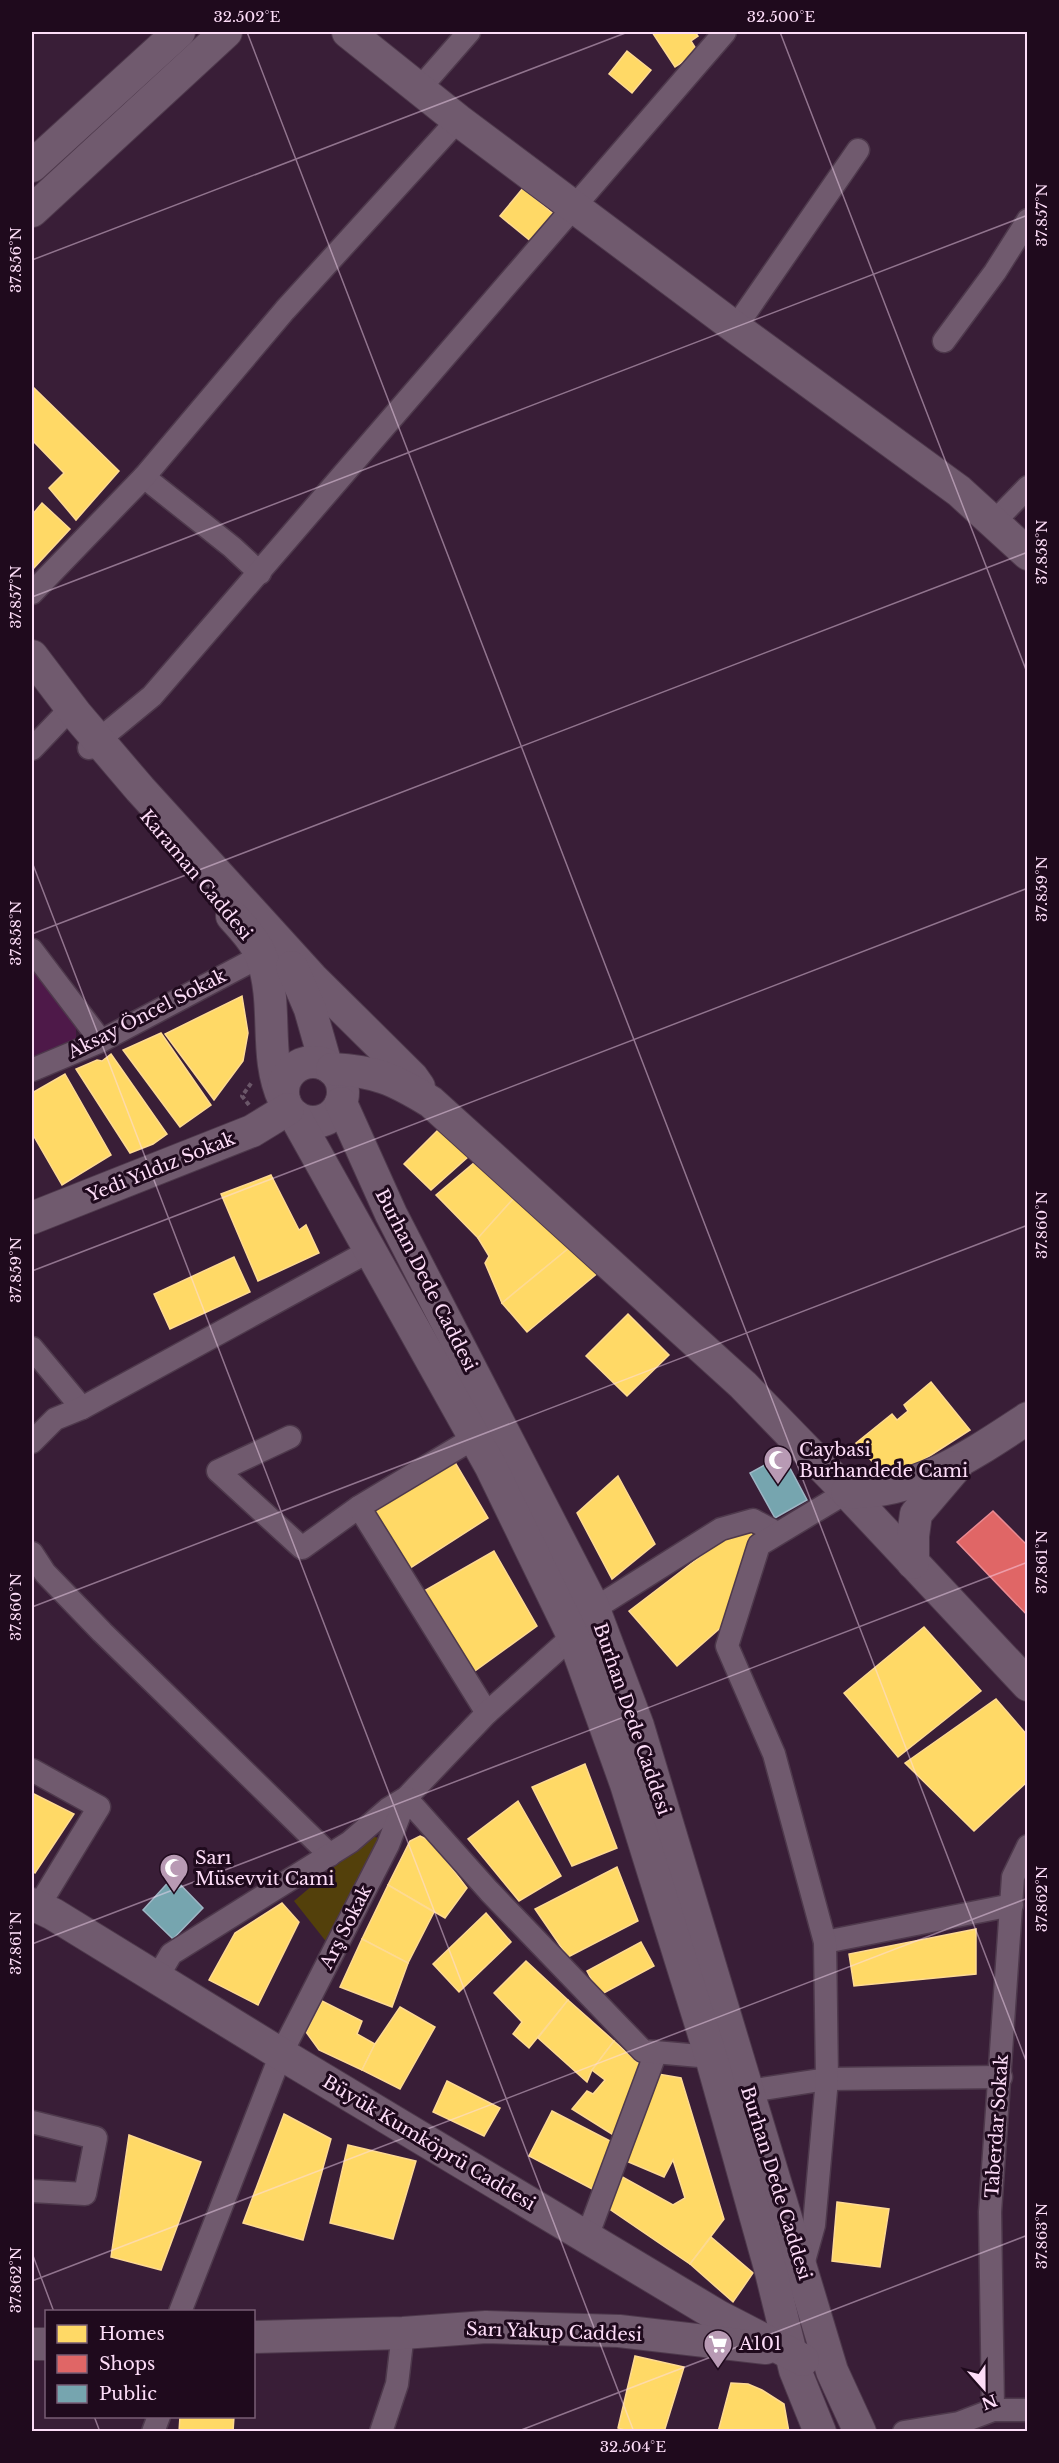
<svg xmlns="http://www.w3.org/2000/svg" width="1059" height="2463" font-family="'Libre Baskerville',serif">
	<style>
		.built { fill: #4e1949 }
		.green { fill: #53400b }
		.homes { fill: #ffd966; stroke: #feda92; stroke-width: 1.5 }
		.shops { fill: #e06666; stroke: #e98a92; stroke-width: 1.5 }
		.public { fill: #76a5af; stroke: #9eb6c5; stroke-width: 1.5 }
		.lines { fill: none; stroke-linecap: round; stroke-linejoin: round }
		.street-casing { stroke: #4e394c; stroke-width: 25 }
		.secondary-casing { stroke: #4e394c; stroke-width: 34 }
		.path { stroke: #6b5769; stroke-width: 4; stroke-dasharray: 4.5 3; stroke-linecap: butt }
		.street { stroke: #705a6e; stroke-width: 22 }
		.secondary { stroke: #705a6e; stroke-width: 32 }
		.ticks { fill: none; stroke: #fdddf8; stroke-width: 1.5; stroke-opacity: 0.45 }
		.labels { text-anchor: middle; dominant-baseline: central; stroke-width: 6; stroke-linejoin: round; paint-order: stroke }
		.street-label { font-size: 18px; fill: #fdddf8; stroke: #1f0a1d }
		.poi-label { font-size: 18px; fill: #fdddf8; stroke: #1f0a1d; text-anchor: start }
		.neatline { fill: none; stroke: #fdddf8; stroke-width: 2 }
		.ticks-label { font-size: 15px; text-anchor: middle; fill: #fdddf8 }
	</style>
	<rect width="100%" height="100%" fill="#391e37"/>
	<!-- built -->
	<path class="built" d="M32 963 76 1028V1041L32 1060Z"/>
	<!-- green -->
	<path class="green" d="M371 1836 379 1838 328 1944 294 1901Z"/>
	<!-- homes -->
	<g class="homes">
		<path d="M652 32H695L698 36 691 41 698 52 675 67Z"/>
		<path d="M627 51 651 70 632 93 609 74Z"/>
		<path d="M523 188 556 216 533 243 500 216Z"/>
		<path d="M32 386 119 471 76 520 49 488 64 473 32 440Z"/>
		<path d="M42 503 70 529 32 570V515Z"/>
		<path d="M242 996 248 1033 243 1061 214 1100 165 1034Z"/>
		<path d="M161 1033 211 1105 180 1127 123 1050Z"/>
		<path d="M111 1054 167 1134 153 1144 130 1153 76 1069 97 1060 102 1061Z"/>
		<path d="M65 1074 111 1155 62 1185 32 1133V1093Z"/>
		<path d="M439 1129 468 1157 431 1190 404 1164Z"/>
		<path d="M475 1162 514 1198 478 1238 436 1195Z"/>
		<path d="M271 1175 299 1230 306 1225 319 1253 258 1281 221 1194Z"/>
		<path d="M514 1198 575 1243 502 1303 485 1263 489 1256 478 1238Z"/>
		<path d="M575 1243 599 1272 527 1332 502 1303Z"/>
		<path d="M234 1257 250 1292 170 1329 154 1294Z"/>
		<path d="M628 1314 669 1355 627 1396 586 1356Z"/>
		<path d="M931 1382 970 1430 900 1475 895 1470 885 1476 856 1443 892 1414 897 1420 908 1411 904 1405Z"/>
		<path d="M450 1454 488 1518 401 1574 364 1511Z"/>
		<path d="M618 1476 655 1544 612 1579 577 1513Z"/>
		<path d="M734 1531 757 1533 727 1622 677 1666 629 1611Z"/>
		<path d="M494 1551 537 1626 468 1676 417 1595Z"/>
		<path d="M924 1627 981 1691 898 1757 844 1693Z"/>
		<path d="M996 1699 1028 1736V1781L974 1831 905 1763Z"/>
		<path d="M585 1764 617 1848 572 1866 532 1787Z"/>
		<path d="M32 1793 74 1814 35 1873 32 1871Z"/>
		<path d="M518 1801 561 1876 519 1901 468 1839Z"/>
		<path d="M420 1836 431 1841 467 1888 445 1918 388 1885 410 1841Z"/>
		<path d="M617 1867 638 1921 568 1957 535 1909Z"/>
		<path d="M388 1885 434 1912 408 1963 362 1939Z"/>
		<path d="M282 1903 299 1922 258 2005 209 1980 235 1933Z"/>
		<path d="M486 1913 511 1942 459 1992 433 1964Z"/>
		<path d="M976 1929V1974L854 1986 849 1954Z"/>
		<path d="M362 1939 408 1963 392 2007 340 1987Z"/>
		<path d="M641 1942 654 1966 600 1995 587 1971Z"/>
		<path d="M526 1961 568 2000 529 2048 513 2034 522 2022 494 1993Z"/>
		<path d="M568 2000 614 2041 592 2070 587 2082 538 2038Z"/>
		<path d="M322 2001 362 2021 357 2034 375 2044 362 2070 319 2050 306 2032Z"/>
		<path d="M400 2007 435 2027 400 2089 362 2070 375 2044Z"/>
		<path d="M614 2041 645 2069 618 2138 572 2109 587 2091 593 2094 605 2080 592 2070Z"/>
		<path d="M658 2074 681 2078 724 2219 690 2264 605 2206 619 2175 673 2205 685 2198 673 2160 664 2177 624 2160Z"/>
		<path d="M447 2081 500 2108 484 2136 433 2112Z"/>
		<path d="M552 2111 620 2146 596 2191 529 2156Z"/>
		<path d="M284 2114 331 2139 303 2240 243 2223Z"/>
		<path d="M129 2135 201 2162 161 2270 111 2257Z"/>
		<path d="M348 2145 416 2161 393 2239 330 2223Z"/>
		<path d="M837 2202 889 2209 880 2267 832 2261Z"/>
		<path d="M711 2237 753 2273 733 2302 690 2264Z"/>
		<path d="M635 2356 684 2367 664 2432H631L618 2428Z"/>
		<path d="M731 2383 748 2384 762 2390 784 2404 789 2432H718Z"/>
		<path d="M180 2416H234L233 2432H179Z"/>
	</g>
	<!-- shops -->
	<path class="shops" d="M993 1511 1028 1546V1616L957 1542Z"/>
	<!-- public -->
	<g class="public">
		<path d="M783 1455 807 1500 775 1518 750 1473Z"/>
		<path d="M173 1877 203 1908 173 1939 143 1910Z"/>
	</g>
	<g class="lines">
		<!-- street casing -->
		<g class="street-casing">
			<g id="street">
				<path d="M420 88 469 32"/>
				<path d="M735 328 858 150"/>
				<path d="M944 341 995 272 1028 220"/>
				<path d="M144 477 232 547 260 573"/>
				<path d="M993 523 1028 487"/>
				<path d="M32 593 144 477 285 310 458 120"/>
				<path d="M89 748 152 696 725 32"/>
				<path d="M32 749 71 708"/>
				<path d="M32 950 101 1041"/>
				<path d="M32 1070 101 1041 261 956"/>
				<path d="M32 1348 82 1408"/>
				<path d="M290 1437 218 1471 302 1548 359 1507 474 1438"/>
				<path d="M32 1442 55 1419 82 1408 371 1250"/>
				<path d="M359 1507 487 1713"/>
				<path d="M32 1553 45 1573 102 1632 330 1855"/>
				<path d="M594 1609 721 1529 753 1520 777 1533"/>
				<path d="M32 1770 99 1807 38 1907"/>
				<path d="M825 1942 1012 1905"/>
				<path d="M157 1978 171 1954 350 1842 388 1809 406 1798 487 1713 573 1636"/>
				<path d="M749 2091 827 2079 1001 2077"/>
				<path d="M32 2122 96 2138 85 2194 32 2191"/>
				<path d="M587 2237 656 2052"/>
				<path d="M802 2268 814 2225 827 2079 825 1942 774 1754 727 1646 759 1545 847 1492"/>
				<path d="M180 2312 281 2054 388 1845 406 1798 489 1891 643 2051 711 2057"/>
				<path d="M993 2410 990 2212 1013 1877 1028 1846"/>
				<path d="M153 2432 159 2416"/>
				<path d="M381 2432 397 2384 403 2333"/>
				<path d="M904 2432 959 2423 993 2410H1028"/>
			</g>
		</g>
		<!-- secondary casing -->
		<g class="secondary-casing">
			<g id="secondary">
				<path d="M348 32 458 120 729 323 959 491 1028 554"/>
				<path d="M32 166 179 32"/>
				<path d="M32 211 226 32"/>
				<path d="M32 656 76 714 140 789 312 978 412 1077 419 1087"/>
				<path d="M232 916C243 928 256 942 262 958 279 1005 263 1055 284 1100"/>
				<path d="M292 967 310 1009 326 1065"/>
				<circle cx="313" cy="1092" r="30"/>
				<path d="M332 1069C375 1071 394 1079 431 1102L743 1385 847 1492 1028 1685"/>
				<path d="M341 1103 391 1214 592 1604 638 1726 832 2371 860 2432"/>
				<path d="M295 1116 491 1467 573 1636 626 1784 711 2057 770 2268 795 2370 820 2432"/>
				<path d="M32 1218 252 1131 288 1109"/>
				<path d="M847 1492C915 1495 973 1454 1028 1418"/>
				<path d="M913 1563V1536L916 1514 956 1467"/>
				<path d="M32 1904 53 1914 271 2048 718 2316 803 2360"/>
				<path d="M254 2337 403 2333 486 2327 619 2331 766 2348"/>
				<path d="M32 2344H46"/>
			</g>
		</g>
		<!-- path -->
		<path class="path" d="M249 1105 242 1096 252 1082"/>
		<!-- street -->
		<use href="#street" class="street"/>
		<!-- secondary -->
		<use href="#secondary" class="secondary"/>
	</g>
	<!-- ticks -->
	<path class="ticks" d="M247 32 1028 2066M780 32 1028 675M32 260 628 32M32 597 1028 215M32 862 634 2432M32 934 1028 552M32 1271 1028 888M32 1607 1028 1225M32 1944 1028 1562M32 2253 54 2312M32 2281 1028 1898M94 2416 100 2432M516 2432 1028 2235"/>
	<!-- icons -->
	<defs>
		<g id="mosque-pin" transform="scale(1.5)"><path d="M0 17L-7.5 6A9.5 9.5 0 1 1 7.5 6Z" fill="#b89ab4" stroke="#1f0a1d"/><path d="M3.5-4.9A6 6 0 1 0 3.5 4.9A5 5 0 1 1 3.5-4.9Z" fill="#fff"/></g>
		<g id="supermarket-pin" transform="scale(1.5)"><path d="M0 17L-7.5 6A9.5 9.5 0 1 1 7.5 6Z" fill="#b89ab4" stroke="#1f0a1d"/><path d="M-6-5.5h2.5l.6 2H6L4.5 2H-2.5L-4.4-4H-6ZM-1.5 3.2a1.3 1.3 0 1 0 .1 0ZM3 3.2a1.3 1.3 0 1 0 .1 0Z" fill="#fff"/></g>
	</defs>
	<g fill-rule="evenodd">
		<use href="#mosque-pin" x="778" y="1460"/>
		<use href="#mosque-pin" x="174" y="1868"/>
		<use href="#supermarket-pin" x="718" y="2344"/>
	</g>
	<g class="labels">
		<!-- street labels -->
		<g class="street-label">
			<text transform="translate(196 875) rotate(50)">Karaman Caddesi</text>
			<text transform="translate(147 1014) rotate(-27)">Aksay Öncel Sokak</text>
			<text transform="translate(161 1167) rotate(-22)">Yedi Yıldız Sokak</text>
			<text transform="translate(426 1280) rotate(63)">Burhan Dede Caddesi</text>
			<text transform="translate(632 1719) rotate(71)">Burhan Dede Caddesi</text>
			<text transform="translate(346 1927) rotate(-63)">Arş Sokak</text>
			<text transform="translate(997 2126) rotate(-86)">Taberdar Sokak</text>
			<text transform="translate(429 2143) rotate(31)">Büyük Kumköprü Caddesi</text>
			<text transform="translate(776 2183) rotate(73)">Burhan Dede Caddesi</text>
			<text transform="translate(554 2332) rotate(2)">Sarı Yakup Caddesi</text>
		</g>
		<!-- poi labels -->
		<g class="poi-label">
			<text x="799" y="1450">Caybasi<tspan x="799" dy="21">Burhandede Cami</tspan></text>
			<text x="195" y="1858">Sarı<tspan x="195" dy="21">Müsevvit Cami</tspan></text>
			<text x="739" y="2344">A101</text>
		</g>
	</g>
	<!-- border -->
	<rect width="1059" height="2463" fill="none" stroke="#1f0a1d" stroke-width="66"/>
	<!-- legend -->
	<rect x="45" y="2310" width="210" height="108" fill="#1f0a1d" stroke="#785e75" stroke-width="1.5"/>
	<rect x="57" y="2325" width="30" height="18" fill="#ffd966" stroke="#785e75" stroke-width="1.5"/>
	<text x="99" y="2340" font-size="18" fill="#fdddf8">Homes</text>
	<rect x="57" y="2355" width="30" height="18" fill="#e06666" stroke="#785e75" stroke-width="1.5"/>
	<text x="99" y="2370" font-size="18" fill="#fdddf8">Shops</text>
	<rect x="57" y="2385" width="30" height="18" fill="#76a5af" stroke="#785e75" stroke-width="1.5"/>
	<text x="99" y="2400" font-size="18" fill="#fdddf8">Public</text>
	<!-- north arrow -->
	<g transform="translate(984 2388) rotate(159)" stroke="#1f0a1d" stroke-width="4.5" paint-order="stroke">
	<path d="M0-4.5L10 22L0 15L-10 22Z" fill="#fdddf8"/>
	<text y="-9" font-size="16" font-weight="bold" text-anchor="middle" fill="#fdddf8">N</text>
	</g>
	<rect x="33" y="33" width="993" height="2397" class="neatline"/>
	<g class="ticks-label">
		<text x="247" y="22">32.502°E</text>
		<text x="781" y="22">32.500°E</text>
		<text transform="translate(1042 215) rotate(-90)" y="5">37.857°N</text>
		<text transform="translate(16 260) rotate(-90)" y="5">37.856°N</text>
		<text transform="translate(1042 552) rotate(-90)" y="5">37.858°N</text>
		<text transform="translate(16 597) rotate(-90)" y="5">37.857°N</text>
		<text transform="translate(1042 889) rotate(-90)" y="5">37.859°N</text>
		<text transform="translate(16 933) rotate(-90)" y="5">37.858°N</text>
		<text transform="translate(1042 1225) rotate(-90)" y="5">37.860°N</text>
		<text transform="translate(16 1270) rotate(-90)" y="5">37.859°N</text>
		<text transform="translate(1042 1562) rotate(-90)" y="5">37.861°N</text>
		<text transform="translate(16 1607) rotate(-90)" y="5">37.860°N</text>
		<text transform="translate(1042 1899) rotate(-90)" y="5">37.862°N</text>
		<text transform="translate(16 1943) rotate(-90)" y="5">37.861°N</text>
		<text transform="translate(1042 2236) rotate(-90)" y="5">37.863°N</text>
		<text transform="translate(16 2280) rotate(-90)" y="5">37.862°N</text>
		<text x="633" y="2452">32.504°E</text>
	</g>
</svg>
